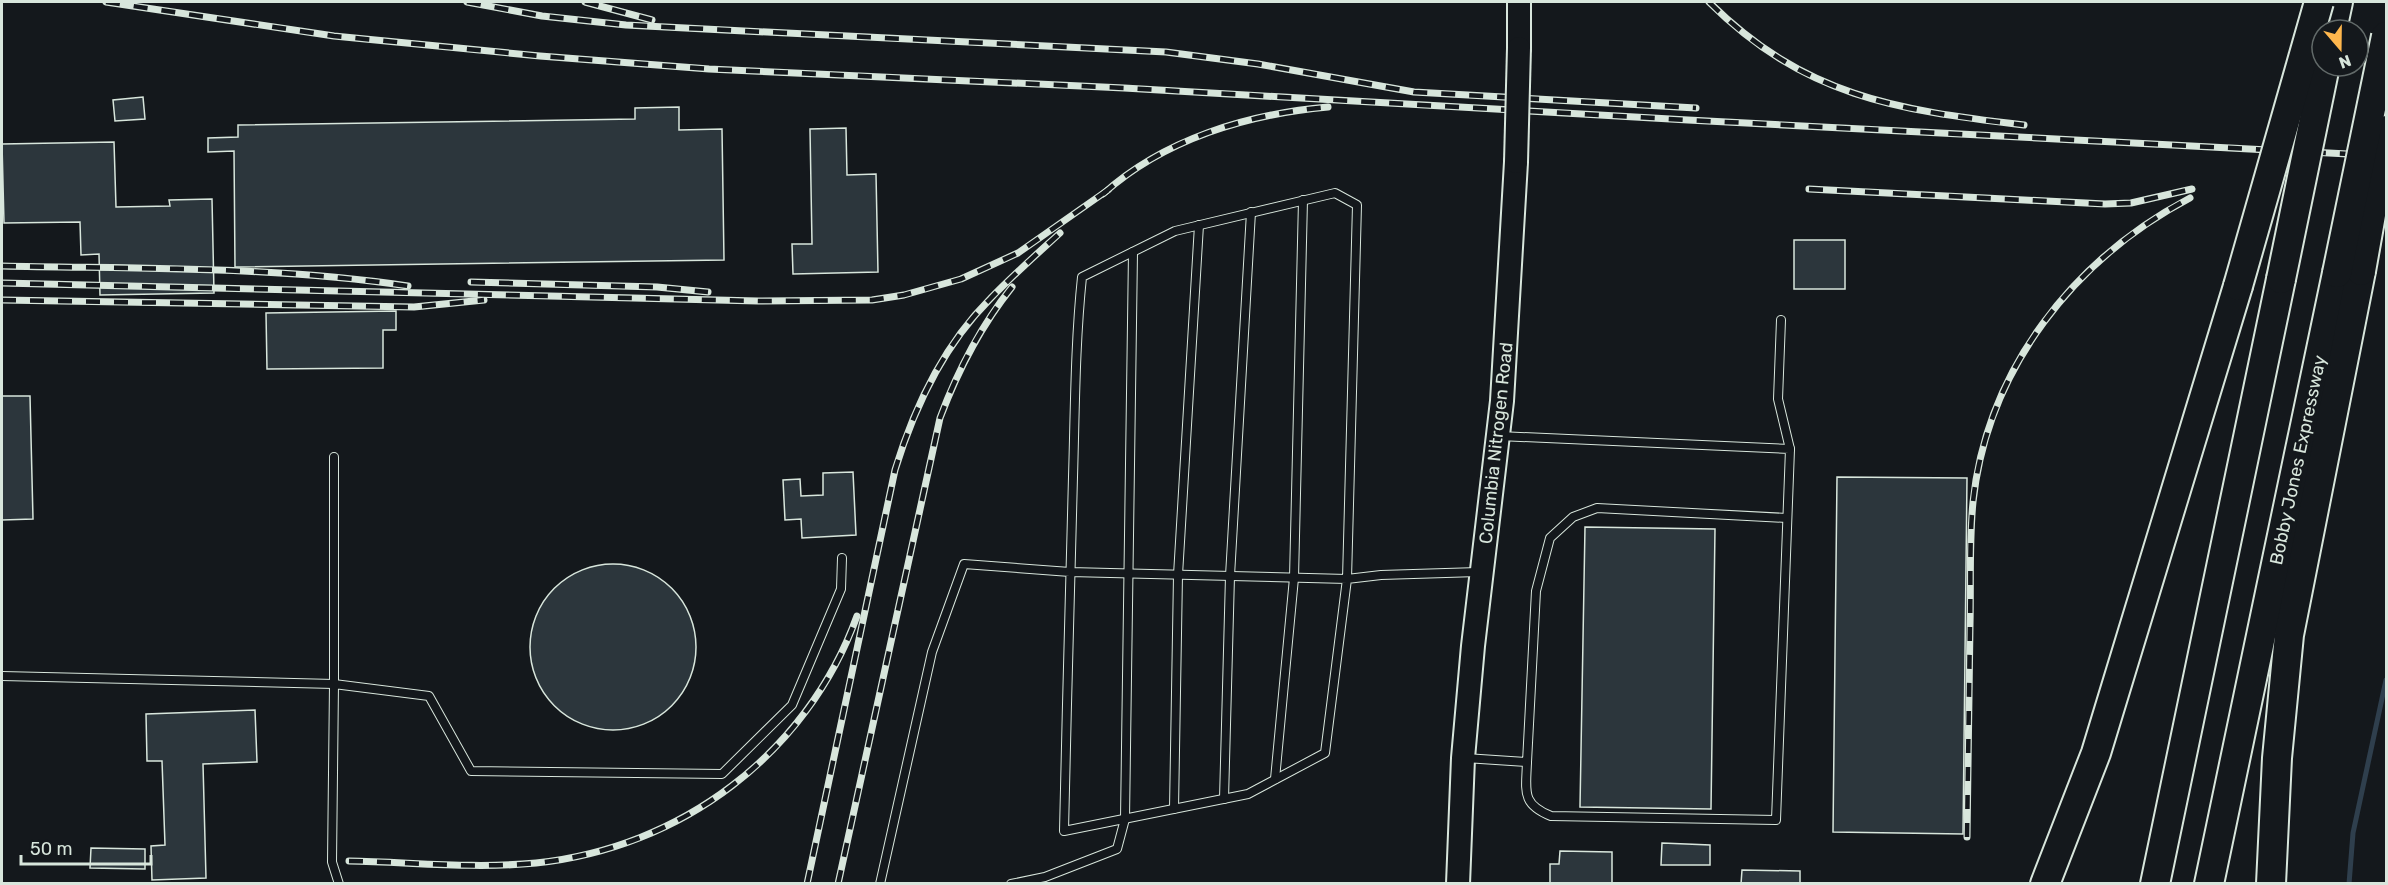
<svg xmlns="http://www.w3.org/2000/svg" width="2388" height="885" font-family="Rubik,sans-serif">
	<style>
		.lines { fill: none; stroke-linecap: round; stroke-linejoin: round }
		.stream { stroke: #2f3f4d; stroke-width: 5 }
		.building { fill: #2c363c; stroke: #d8e6dc; stroke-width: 1.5 }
		.lane-casing { stroke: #d8e6dc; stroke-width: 10 }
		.secondary-casing { stroke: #d8e6dc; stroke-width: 26 }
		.highway-casing { stroke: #d8e6dc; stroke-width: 32 }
		.lane { stroke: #14181c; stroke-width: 8 }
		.secondary { stroke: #14181c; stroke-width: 22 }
		.highway { stroke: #14181c; stroke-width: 28 }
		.rail-casing { stroke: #d8e6dc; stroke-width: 7 }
		.rail { stroke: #14181c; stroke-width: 4.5; stroke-dasharray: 14; stroke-linecap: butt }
		.secondary-bridge-casing { stroke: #d8e6dc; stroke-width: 26; stroke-linecap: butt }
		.highway-bridge-casing { stroke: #d8e6dc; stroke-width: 32; stroke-linecap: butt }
		.secondary-bridge { stroke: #14181c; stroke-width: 22 }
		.highway-bridge { stroke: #14181c; stroke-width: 28 }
		.labels { text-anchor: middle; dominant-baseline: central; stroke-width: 4.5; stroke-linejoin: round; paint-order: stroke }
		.street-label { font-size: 18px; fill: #d8e6dc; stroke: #14181c }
	</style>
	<rect width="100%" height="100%" fill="#14181c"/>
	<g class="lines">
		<!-- stream -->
		<path class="stream" d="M2349 884 2353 833 2386 680"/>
	</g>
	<!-- building -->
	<g class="building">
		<path d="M143 97 145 119 115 121 113 100Z"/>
		<path d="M679 107V130L722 129 724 260 235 267 234 151 208 152V138L238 137V125L635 119V108Z"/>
		<path d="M846 128 847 175 876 174 878 272 793 274 792 244H812L810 129Z"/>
		<path d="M114 142 116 207 170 206 169 200 212 199 214 293 100 295 99 254 81 255 80 222 4 223 2 144Z"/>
		<rect x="1794" y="240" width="51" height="49"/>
		<path d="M396 311V330H383V368L267 369 266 313Z"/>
		<path d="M2 396H30L33 519 2 520Z"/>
		<path d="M853 472 856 535 802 538 801 519 785 520 783 480 800 479 801 496 823 495V473Z"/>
		<path d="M1837 477 1967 478 1963 834 1833 832Z"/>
		<path d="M1585 527 1715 529 1711 809 1580 807Z"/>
		<circle cx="613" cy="647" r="83"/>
		<path d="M255 710 257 762 203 764 206 878 152 880 151 846 165 845 162 761H147L146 714Z"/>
		<path d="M1662 843 1710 845V865H1661Z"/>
		<path d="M91 848 145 849V869L90 868Z"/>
		<path d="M1560 851 1612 852V884H1550V864H1559Z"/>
		<path d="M1742 870 1800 871V884H1741Z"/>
	</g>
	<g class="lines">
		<!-- lane casing -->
		<g class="lane-casing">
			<g id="lane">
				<path d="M1781 320 1778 399 1790 449"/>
				<path d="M1499 436 1790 449 1776 820 1551 816C1521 804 1526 791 1527 762"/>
				<path d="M2 676 334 684V457"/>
				<path d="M1465 758 1527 762 1536 591 1550 538 1573 517 1597 508 1787 518"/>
				<path d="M1275 779 1294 578 1303 200"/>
				<path d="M1224 799 1230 576 1251 212"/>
				<path d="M1174 809 1178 575 1199 225"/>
				<path d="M339 884 332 862 334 684 429 696 471 771 722 774 792 705 841 589 842 558"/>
				<path d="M880 884 932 652 964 564 1070 572 1347 579 1357 205 1335 193 1175 231 1082 277C1075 344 1075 411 1073 477 1069 595 1067 713 1064 831L1248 794 1325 753 1347 579 1381 575 1478 572"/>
				<path d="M1011 884 1045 877 1117 849 1125 819 1133 252"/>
			</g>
		</g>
		<!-- secondary casing -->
		<g class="secondary-casing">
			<g id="secondary">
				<path d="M1519 48V2"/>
				<path d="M1458 884 1463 758 1473 646 1502 401 1516 162"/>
			</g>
		</g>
		<!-- highway casing -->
		<g class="highway-casing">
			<g id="highway">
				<path d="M2332 30 2338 2"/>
				<path d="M2045 884 2096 753 2238 286"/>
				<path d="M2155 884 2281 279"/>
				<path d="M2209 884 2337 273"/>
				<path d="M2271 884 2277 758 2289 635 2361 271"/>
			</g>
		</g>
		<!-- lane -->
		<use href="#lane" class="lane"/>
		<!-- secondary -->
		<use href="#secondary" class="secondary"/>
		<!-- highway -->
		<use href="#highway" class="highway"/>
		<!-- rail casing -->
		<g class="rail-casing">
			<g id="rail">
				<path d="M106 2 334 36 540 56 709 69 1124 88 1688 120 2386 156"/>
				<path d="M467 2 542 16 626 25 1166 52 1258 64 1414 92 1696 108"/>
				<path d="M585 2 652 20"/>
				<path d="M1709 2C1804 96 1895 110 2024 125"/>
				<path d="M1809 189 2105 204 2131 203 2192 189"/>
				<path d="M1103 194C1164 139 1248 114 1328 107"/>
				<path d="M2 266C137 269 274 266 408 286"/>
				<path d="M471 282 657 287 708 292"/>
				<path d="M2 283 758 301 872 300 904 295 961 279 1018 253 1108 190"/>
				<path d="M2 300 414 307 484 300"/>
				<path d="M1967 837C1968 766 1969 695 1970 625 1971 584 1969 542 1973 502 1987 369 2074 259 2190 198"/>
				<path d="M349 861C411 862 474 869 536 863 681 848 807 754 857 616"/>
				<path d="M807 884 895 470C914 408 944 345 990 299 1012 276 1037 254 1060 233"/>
				<path d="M838 884 940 418C958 370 980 327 1012 287"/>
			</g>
		</g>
		<!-- rail -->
		<use href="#rail" class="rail"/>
		<!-- secondary-bridge casing -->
		<g class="secondary-bridge-casing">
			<path id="secondary-bridge" d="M1516 162 1519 48"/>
		</g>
		<!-- highway-bridge casing -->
		<g class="highway-bridge-casing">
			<g id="highway-bridge">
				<path d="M2361 271 2386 130"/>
				<path d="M2337 273 2386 36"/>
				<path d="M2281 279 2325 66"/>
				<path d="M2238 286 2319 2"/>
			</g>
		</g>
		<!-- secondary-bridge -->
		<use href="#secondary-bridge" class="secondary-bridge"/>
		<!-- highway-bridge -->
		<use href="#highway-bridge" class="highway-bridge"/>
	</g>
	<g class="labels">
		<!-- street labels -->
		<g class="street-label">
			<text transform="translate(1496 443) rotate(-84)">Columbia Nitrogen Road</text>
			<text transform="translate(2298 460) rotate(-78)">Bobby Jones Expressway</text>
		</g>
	</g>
	<!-- border -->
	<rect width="2388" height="885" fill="none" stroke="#d8e6dc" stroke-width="6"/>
	<!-- north arrow -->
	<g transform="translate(2340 48) rotate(160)"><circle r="28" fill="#14181c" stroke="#626a69" stroke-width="1.5"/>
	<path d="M0-4.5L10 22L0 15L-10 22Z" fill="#ffb74d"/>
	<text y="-9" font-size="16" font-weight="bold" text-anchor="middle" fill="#d8e6dc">N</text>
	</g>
	<!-- scale -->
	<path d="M21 855v9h130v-9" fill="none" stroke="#d8e6dc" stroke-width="3"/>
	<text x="30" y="855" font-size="18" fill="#d8e6dc" stroke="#14181c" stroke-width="4.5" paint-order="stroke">50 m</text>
</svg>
